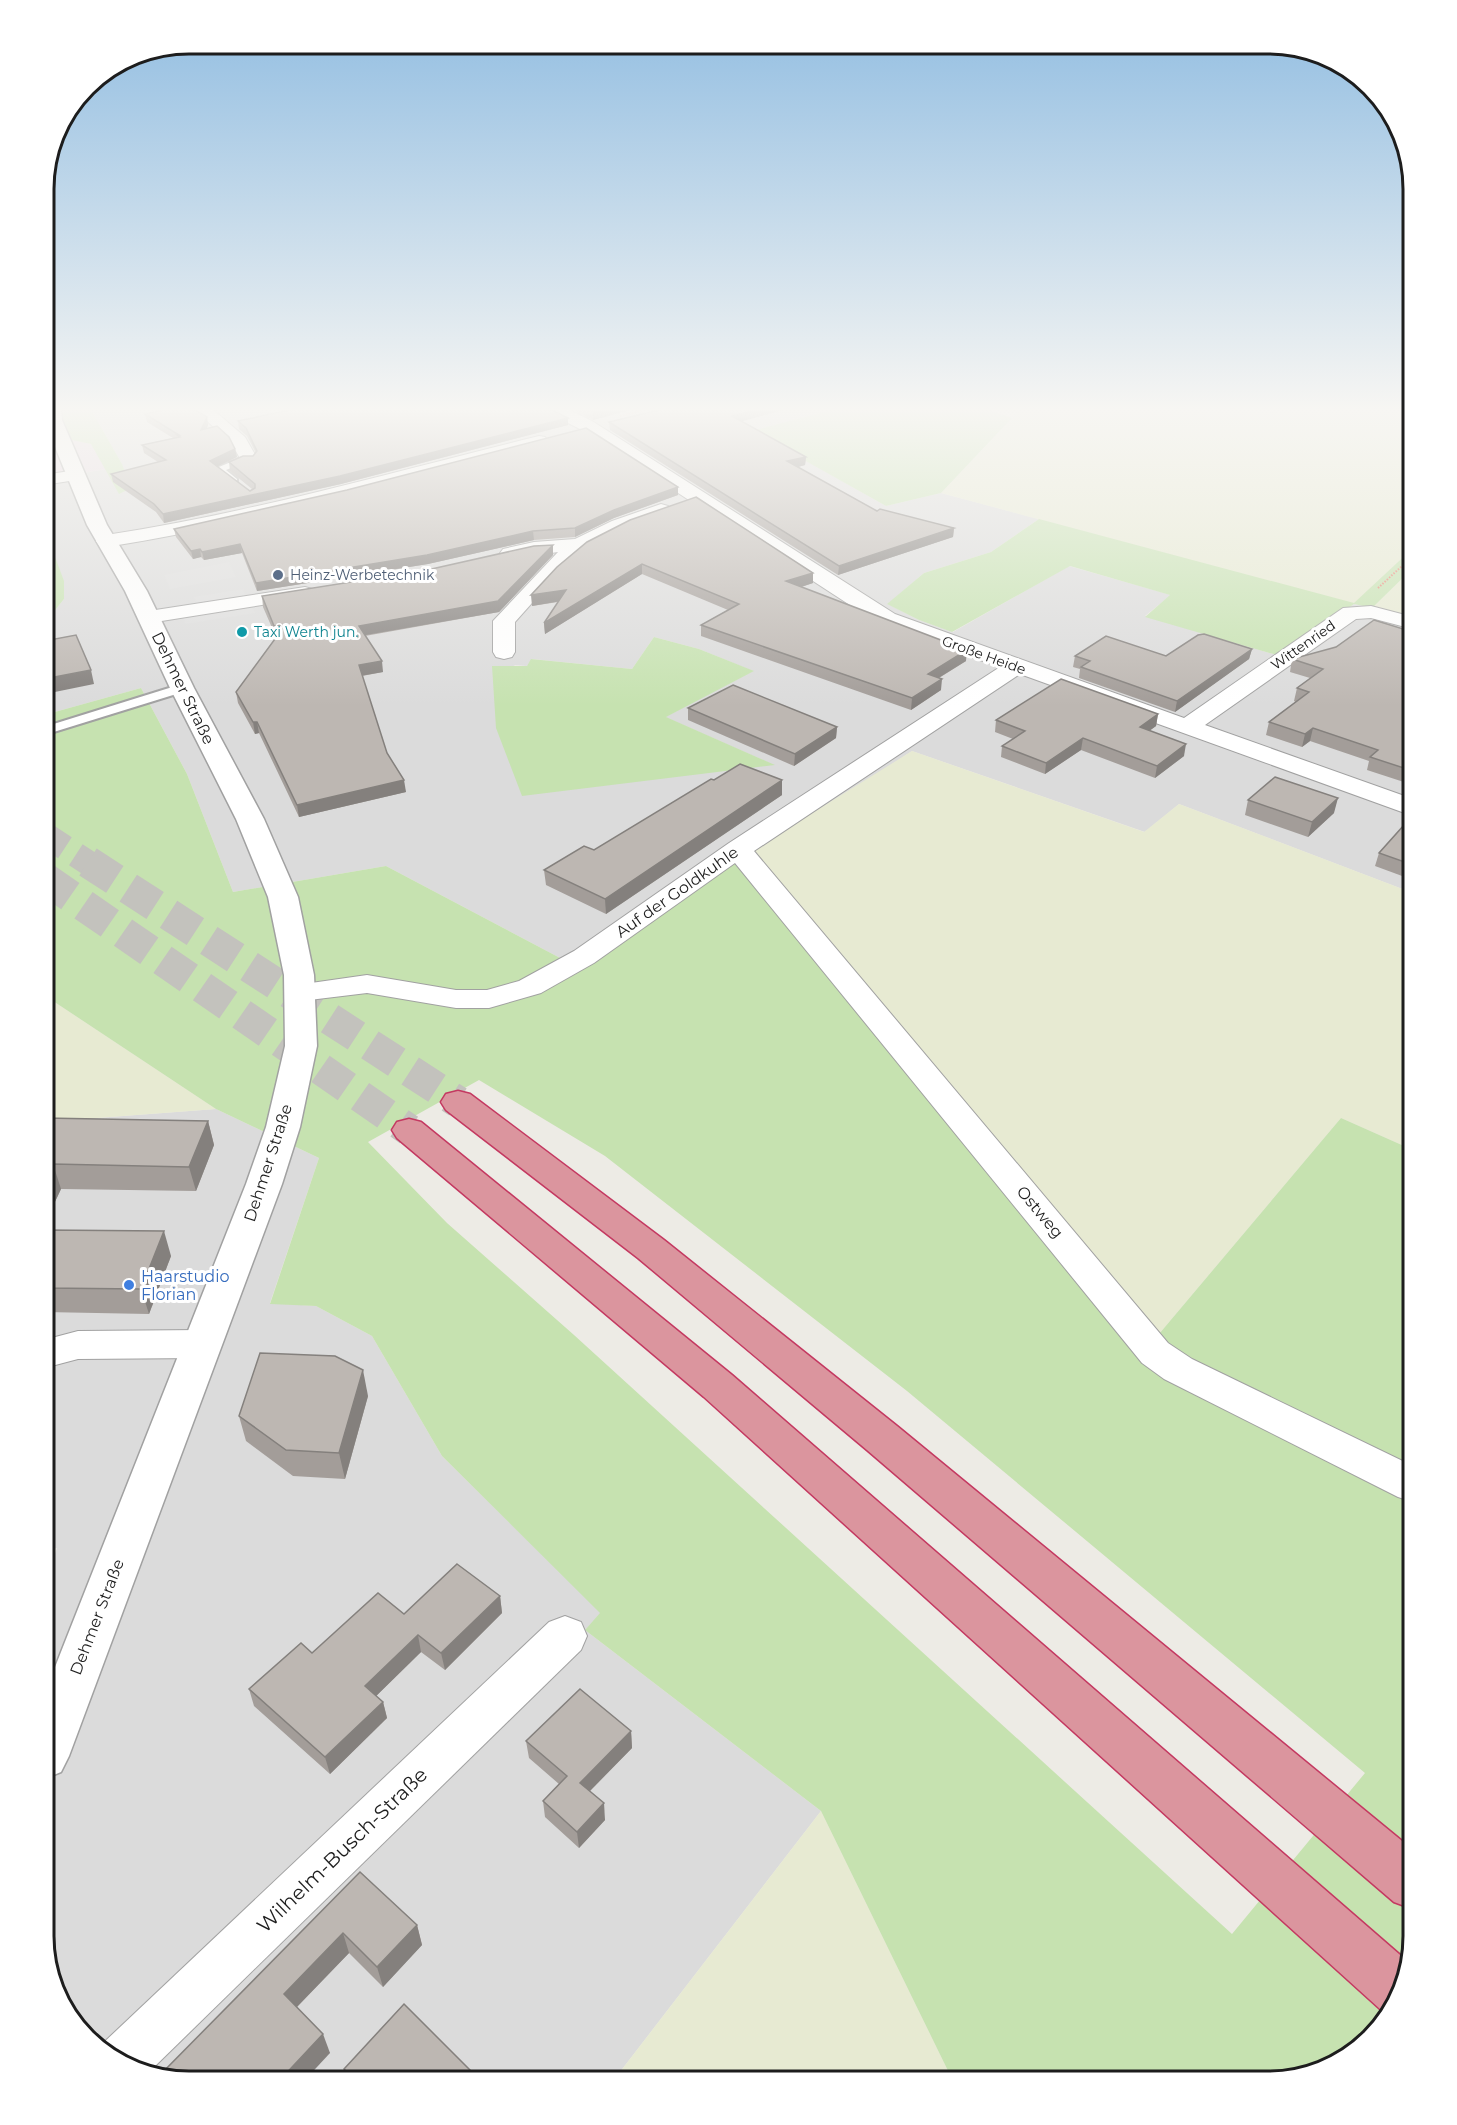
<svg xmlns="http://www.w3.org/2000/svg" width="1457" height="2125" font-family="Montserrat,sans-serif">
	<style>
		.residential { fill: #dbdbdb; fill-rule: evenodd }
		.industrial { fill: #e6d7e2 }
		.farmland { fill: #e7ead2 }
		.grass { fill: #c6e2b0; fill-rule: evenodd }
		.parking { fill: #ddd }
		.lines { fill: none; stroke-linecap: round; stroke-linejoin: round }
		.motorway-tunnel-far1 { stroke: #c3c2bd; stroke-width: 25; stroke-dasharray: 25 13; stroke-linecap: butt }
		.motorway-tunnel { stroke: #c3c2bd; stroke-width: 32; stroke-dasharray: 32 16; stroke-linecap: butt }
		.service-casing { stroke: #a1a1a1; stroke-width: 4 }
		.minor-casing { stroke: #a1a1a1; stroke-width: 2 }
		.tertiary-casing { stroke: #a1a1a1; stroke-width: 3 }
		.motorway-casing { stroke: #c43961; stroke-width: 3 }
		.path { stroke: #e98c7a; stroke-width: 2; stroke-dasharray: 1.5 1.5; stroke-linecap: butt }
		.service { fill: #fff; fill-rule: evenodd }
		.minor { fill: #fff; fill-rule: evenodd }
		.tertiary { fill: #fff; fill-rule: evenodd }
		.motorway { fill: #db959e; fill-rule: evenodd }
		.wall { fill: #a39d99 }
		.shaded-wall { fill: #84807d }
		.building { fill: #bdb7b2; stroke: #84807d; stroke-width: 1.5 }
		.service-dot { fill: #5c6f8a; stroke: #fff; stroke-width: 2 }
		.culture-dot { fill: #0f9aa8; stroke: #fff; stroke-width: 2 }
		.shop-dot { fill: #3f7fe0; stroke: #fff; stroke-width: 2 }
		.labels { text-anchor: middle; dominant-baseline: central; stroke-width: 6; stroke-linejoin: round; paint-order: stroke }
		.far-service-label { font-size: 14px; fill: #4e5e75; stroke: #fff; text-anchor: start }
		.far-culture-label { font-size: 14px; fill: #0d838f; stroke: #fff; text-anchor: start }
		.far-street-label { font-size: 14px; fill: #1d1d1d; stroke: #fff }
		.street-label { font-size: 16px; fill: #1d1d1d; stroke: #fff }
		.shop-label { font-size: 16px; fill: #366cbe; stroke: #fff; text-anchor: start }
		.near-street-label { font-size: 20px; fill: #1d1d1d; stroke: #fff }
		.rim { fill: none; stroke: #1d1d1d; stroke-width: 3 }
	</style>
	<rect width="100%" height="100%" fill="#edebe5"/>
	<!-- residential -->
	<g class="residential">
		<path d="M90 408H839L753 431 886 506 941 493 1039 519 991 552 924 573 888 604 919 620 953 632 1069 566 1171 595 1145 616 1280 656 1354 604 1413 617V893L1179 804 1145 832 912 751 581 969 386 866 233 892 187 774 141 688 44 715V624L64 599 48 538 44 539V479L107 469 119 493 122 464ZM654 637 699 649 753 671 665 717 774 765 513 665 527 666 532 659 632 669Z"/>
		<path d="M216 1109 319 1158 270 1303 316 1306 372 1336 442 1456 601 1613 585 1630 821 1811 613 2081H180L116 2062 63 2008 44 1936V1584L57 1548 44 1551V1122Z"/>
	</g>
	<!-- industrial -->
	<path class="industrial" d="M44 434 91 444 107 469 44 479Z"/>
	<!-- farmland -->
	<g class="farmland">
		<path d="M1022 408H1413V548L1354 604 941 493Z"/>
		<path d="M1413 568V617L1372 608Z"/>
		<path d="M912 751 1144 832 1179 804 1413 893V1150L1341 1118 1154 1340 751 851Z"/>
		<path d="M44 995 216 1109 44 1122Z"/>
		<path d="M821 1811 953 2081H613Z"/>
	</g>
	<!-- grass -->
	<g class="grass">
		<path d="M44 408H90L122 464 131 488 119 494 91 444 44 434Z"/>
		<path d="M839 408H984L1012 418 941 493 886 506 752 431Z"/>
		<path d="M1039 519 1354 603 1413 548V568L1372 608 1354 604 1280 656 1145 617 1170 595 1070 566 952 632 919 620 887 604 924 573 991 552Z"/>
		<path d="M48 538 64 581V599L44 624V539Z"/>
		<path d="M654 637 699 649 754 671 666 717 775 765 522 796 496 728 492 666H527L531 659 632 669Z"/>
		<path d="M141 688 187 774 233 892 386 866 581 969 751 851 1154 1340 1341 1118 1413 1150V1936L1394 2009 1340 2062 1268 2081H953L821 1811 585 1630 600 1613 442 1456 372 1336 316 1306 270 1304 319 1158 216 1109 44 995V715ZM479 1080 605 1156 907 1391 1365 1773 1232 1934 574 1335 447 1223 368 1142Z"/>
	</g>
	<!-- parking -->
	<g class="parking">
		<path d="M229 562 236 577 170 589 164 575Z"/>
		<path d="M243 589 247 598 197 605 194 597Z"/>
		<path d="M251 602 255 613 185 624 182 613Z"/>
	</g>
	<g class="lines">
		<!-- motorway-tunnel-far1 -->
		<path class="motorway-tunnel-far1" d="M44 834 90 864"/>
		<!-- motorway-tunnel -->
		<g class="motorway-tunnel">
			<path d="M88 862 458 1102"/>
			<path d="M44 878 409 1130"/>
		</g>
		<!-- service casing -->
		<g class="service-casing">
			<g id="service">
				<path d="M248 455 251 456V460L226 470 237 479V483H231L214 469Z"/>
				<path d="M182 684 186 685V691L44 735V727Z"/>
			</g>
		</g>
		<!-- minor casing -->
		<g class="minor-casing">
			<g id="minor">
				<path d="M193 408H211L245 437 257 458 254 462H242L232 444Z"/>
				<path d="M544 408H565L592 421 895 614 1184 718 1343 608 1371 606 1413 617V629L1371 618 1356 619 1205 725 1413 799V816L1020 674 754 851 1168 1343 1192 1359 1413 1466V1502L1398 1497 1164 1379 1142 1363 735 863 594 963 541 993 489 1008H456L367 993 301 1001 290 998 286 992 290 986 367 975 456 990H487L519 981 574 951 729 843 1000 667 879 624 580 429 546 412Z"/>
				<path d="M44 428 64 429 67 433 64 437 44 438Z"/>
				<path d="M539 436 545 437 548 441 545 445C400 481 254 524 106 547L99 545 96 541 99 537 106 535C252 513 396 471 539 436Z"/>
				<path d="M76 470 82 471 85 475 82 479 44 485V475Z"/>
				<path d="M661 504 668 506 670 510 668 514 616 534 587 549 557 575 515 622V652L512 657 504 659 496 657 493 652V621L558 552 510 559 503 557 500 553 503 549 534 542 575 539 612 521Z"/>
				<path d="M305 587 312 589 315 593 312 597 149 623 141 622 138 617 141 612 149 611Z"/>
				<path d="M202 1330 215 1334 221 1344 215 1354 202 1358 78 1359 44 1368V1340L78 1331Z"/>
				<path d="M565 1616 581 1622 587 1636 581 1650 149 2072 116 2062 100 2046 549 1622Z"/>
			</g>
		</g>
		<!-- tertiary casing -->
		<g class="tertiary-casing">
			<path id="tertiary" d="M44 408H61L62 420 107 525 147 591 194 688 264 819 298 897 314 975 317 1046 300 1127 282 1184 69 1756 61 1772 44 1779V1695L246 1184 266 1127 285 1046 284 975 268 897 236 819 170 688 125 591 87 525 44 420Z"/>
		</g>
		<!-- motorway casing -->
		<g class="motorway-casing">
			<g id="motorway">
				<path d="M458 1091 470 1094 664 1240 897 1426 1413 1850V1909L1394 1902 867 1450 638 1258 446 1110 441 1102 446 1094Z"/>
				<path d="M409 1119 421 1122 732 1375 1407 1961 1394 2009 1389 2014 1380 2009 704 1397 397 1138 392 1130 397 1122Z"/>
			</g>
		</g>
		<!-- path -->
		<g class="path">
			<path d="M620 416 651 408"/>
			<path d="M1378 588 1413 556"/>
		</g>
		<!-- service -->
		<use href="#service" class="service"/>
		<!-- minor -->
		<use href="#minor" class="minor"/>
		<!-- tertiary -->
		<use href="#tertiary" class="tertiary"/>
		<!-- motorway -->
		<use href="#motorway" class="motorway"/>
	</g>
	<!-- wall -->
	<g class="wall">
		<path d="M570 408H638L593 420Z"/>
		<path d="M667 408H790L741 421 806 457 805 465 798 467 877 511 954 528 953 537 838 575 610 430 609 422Z"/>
		<path d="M145 414 207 417 208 425 207 428 235 449 237 457 217 467 250 491 252 489 230 471 229 462 253 456 256 453 247 436 239 429 238 421 568 418V425L341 484 164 523 156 512 113 482 111 474 158 462 144 453 142 445 173 438 147 422Z"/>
		<path d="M678 495 614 518 575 537 534 540 428 564 257 591 242 553 204 560 201 557 193 559 176 537 174 529Z"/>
		<path d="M587 542 813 583 801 587 966 661 939 678 941 690 911 710 701 636V625L728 610 642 574 545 634 544 623 558 602 532 606Z"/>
		<path d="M553 545V555L499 612 365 636 383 672 362 676 387 753 406 792 299 817 259 733 255 734 238 703 236 692 276 637 263 607 262 596 427 570Z"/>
		<path d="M1413 632V785L1367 770 1369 761 1310 741 1302 747 1266 735 1269 722 1296 702 1294 701 1297 688 1310 678 1290 672 1292 659Z"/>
		<path d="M1252 649 1249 659 1175 712 1079 678 1080 669 1073 667 1075 656H1166Z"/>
		<path d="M688 708 837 727 836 738 794 766 688 720Z"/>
		<path d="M1158 714 1156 726 1149 731 1184 756 1155 778 1081 750 1045 774 1001 757 1002 746 1013 739 995 732 996 720Z"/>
		<path d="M714 780H782V795L606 914 546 885 544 870 594 850Z"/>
		<path d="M1248 800 1334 813 1308 837 1245 815Z"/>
		<path d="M1413 815V880L1375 866 1379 853Z"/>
		<path d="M44 1118 208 1121 214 1145 196 1191 61 1189 44 1225Z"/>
		<path d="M44 1230 171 1256 149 1314 44 1312Z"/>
		<path d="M368 1396 345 1479 293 1476 246 1441 239 1416Z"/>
		<path d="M500 1596 502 1613 445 1670 421 1652 376 1696 383 1702 387 1718 330 1774 254 1706 249 1689 312 1653 404 1614Z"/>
		<path d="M631 1731 632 1748 590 1791 605 1820 579 1848 545 1817 543 1801 559 1784 529 1758 526 1741Z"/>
		<path d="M360 1872 417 1925 422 1945 383 1987 349 1953 297 2007 330 2053 180 2081Z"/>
		<path d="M344 2069 481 2081H348Z"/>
	</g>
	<!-- shaded-wall -->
	<g class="shaded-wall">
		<path d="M608 408H638L593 420V412Z"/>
		<path d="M762 408H790L732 424V416Z"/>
		<path d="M207 417 208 425 202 438 201 430Z"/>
		<path d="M568 418V425L341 484 164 523 163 514Z"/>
		<path d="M235 449 237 457 212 469 210 461Z"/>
		<path d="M806 457 805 465 787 470V461Z"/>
		<path d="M678 487V495L614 518 575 537V528L614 510Z"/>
		<path d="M954 528 953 537 838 575 839 566Z"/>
		<path d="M533 531 534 540 428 564 257 591 256 583Z"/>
		<path d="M240 544 242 553 204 560 202 552Z"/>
		<path d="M553 545V555L499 612 360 636 359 626Z"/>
		<path d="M200 549 201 557 193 559 191 551Z"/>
		<path d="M642 564V574L545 634 544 623Z"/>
		<path d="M813 573V583L786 592V581Z"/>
		<path d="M566 590 567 600 532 606 531 595Z"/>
		<path d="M286 624 276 637 274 626Z"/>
		<path d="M1252 649 1249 659 1175 712 1177 701Z"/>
		<path d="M967 650 966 661 927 685 928 674Z"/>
		<path d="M382 661 383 672 360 676 359 665Z"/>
		<path d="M91 670 94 684 45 694 44 679Z"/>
		<path d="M942 679 941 690 911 710 912 698Z"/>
		<path d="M1158 714 1156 726 1138 739 1140 727Z"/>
		<path d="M253 722H257L259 733 255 734Z"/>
		<path d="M837 727 836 738 794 766 795 754Z"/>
		<path d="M1313 728 1310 741 1302 747 1305 734Z"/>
		<path d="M1083 738 1081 750 1045 774 1046 763Z"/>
		<path d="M1186 744 1184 756 1155 778 1157 766Z"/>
		<path d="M404 780 406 792 299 817 297 805Z"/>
		<path d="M782 780V795L606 914 605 899Z"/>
		<path d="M1338 798 1334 813 1308 837 1312 822Z"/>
		<path d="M208 1121 214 1145 196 1191 189 1167Z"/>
		<path d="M53 1164 61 1189 44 1225V1183Z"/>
		<path d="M164 1231 171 1256 149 1314 141 1289Z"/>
		<path d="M363 1370 368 1396 345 1479 339 1453Z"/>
		<path d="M500 1596 502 1613 445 1670 441 1653Z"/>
		<path d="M418 1635 421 1652 369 1703 365 1686Z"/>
		<path d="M383 1702 387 1718 330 1774 325 1757Z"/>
		<path d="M631 1731 632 1748 582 1799 580 1783Z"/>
		<path d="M604 1803 605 1820 579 1848 577 1832Z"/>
		<path d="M417 1925 422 1945 383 1987 377 1967Z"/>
		<path d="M343 1933 349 1953 291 2013 284 1994Z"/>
		<path d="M323 2034 330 2053 304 2081H279Z"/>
	</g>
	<!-- building -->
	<g class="building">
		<path d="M172 408H192L207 417 201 430 217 426 229 437 235 449 210 461 250 491 255 488V484L229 462 243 456H253L257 451 246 428 238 421 299 408H548L568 418 340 476 163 514 154 504 111 474 166 460 142 445 180 437 177 435H179L145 414Z"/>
		<path d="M585 408H608L593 412Z"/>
		<path d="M667 408H762L732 416 806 457 787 461 877 511 880 509 954 528 839 566 609 422Z"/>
		<path d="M586 428 678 487 614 510 575 528 533 531 427 555 256 583 240 544 202 552 200 549 191 551 174 529 347 490Z"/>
		<path d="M696 497 813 573 786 581 967 650 928 674 942 679 912 698 701 625 739 604 642 564 544 623 566 590 531 595 557 567 587 542 630 520Z"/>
		<path d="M553 545 498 601 359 626 382 661 359 665 387 753 404 780 297 805 257 722H253L236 692 286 624 274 626 262 596 427 570 534 546Z"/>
		<path d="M1374 620 1413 632V771L1370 757 1378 750 1313 728 1305 734 1269 722 1309 692 1297 688 1323 669 1292 659 1336 647Z"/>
		<path d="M1204 634 1252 649 1177 701 1081 667 1090 661 1075 656 1106 636 1166 656 1198 635Z"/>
		<path d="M76 635 91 670 44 679V641Z"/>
		<path d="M1061 679 1158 714 1140 727 1186 744 1157 766 1083 738 1046 763 1002 746 1025 731 996 720Z"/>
		<path d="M733 685 837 727 795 754 688 708Z"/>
		<path d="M740 764 782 780 605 899 544 870 584 846 594 850 711 779 714 780Z"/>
		<path d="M1275 777 1338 798 1312 822 1248 800Z"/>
		<path d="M1413 815V865L1379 853Z"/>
		<path d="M44 1118 208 1121 189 1167 53 1164 44 1183Z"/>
		<path d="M44 1230 164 1231 141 1289 44 1288Z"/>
		<path d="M260 1353 335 1356 363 1370 339 1453 286 1450 239 1416Z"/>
		<path d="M457 1564 500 1596 441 1653 418 1635 365 1686 383 1702 325 1757 249 1689 301 1643 312 1653 378 1593 404 1614Z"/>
		<path d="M580 1689 631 1731 580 1783 604 1803 577 1832 543 1801 567 1776 526 1741Z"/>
		<path d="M360 1872 417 1925 377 1967 343 1933 284 1994 323 2034 279 2081H180L160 2075Z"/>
		<path d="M404 2004 481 2081H355L344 2069Z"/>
	</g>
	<!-- sky -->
	<linearGradient id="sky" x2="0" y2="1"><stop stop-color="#8fbce1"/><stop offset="0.58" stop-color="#f7f6f3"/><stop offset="1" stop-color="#f7f6f3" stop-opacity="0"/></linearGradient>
	<rect width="1457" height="706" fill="url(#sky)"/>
	<!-- markers -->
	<circle class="service-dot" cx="278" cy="575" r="6"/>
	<circle class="culture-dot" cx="242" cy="632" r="6"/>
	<circle class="shop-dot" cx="129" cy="1285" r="6"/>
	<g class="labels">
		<!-- far-service labels -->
		<g class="far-service-label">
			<text x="290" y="575">Heinz-Werbetechnik</text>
		</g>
		<!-- far-culture labels -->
		<g class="far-culture-label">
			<text x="254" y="632">Taxi Werth jun.</text>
		</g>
		<!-- far-street labels -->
		<g class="far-street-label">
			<text transform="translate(1303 645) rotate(-35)">Wittenried</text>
			<text transform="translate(984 655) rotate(20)">Große Heide</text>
		</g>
		<!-- street labels -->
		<g class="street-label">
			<text transform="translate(183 688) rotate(64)">Dehmer Straße</text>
			<text transform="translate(677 892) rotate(-35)">Auf der Goldkuhle</text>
			<text transform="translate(268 1163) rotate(-72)">Dehmer Straße</text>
			<text transform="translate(1040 1212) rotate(50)">Ostweg</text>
			<text transform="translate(97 1617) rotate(-69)">Dehmer Straße</text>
		</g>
		<!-- shop labels -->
		<g class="shop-label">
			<text x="141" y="1276">Haarstudio<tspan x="141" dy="18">Florian</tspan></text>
		</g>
		<!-- near-street labels -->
		<g class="near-street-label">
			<text transform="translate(342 1850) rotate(-44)">Wilhelm-Busch-Straße</text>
		</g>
	</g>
	<!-- crop -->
	<path d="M0 0H1457V2125H0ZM189 54H1268A135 135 0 0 1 1403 189V1936A135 135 0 0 1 1268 2071H189A135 135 0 0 1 54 1936V189A135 135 0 0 1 189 54Z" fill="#fff" fill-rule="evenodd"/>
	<path class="rim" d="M189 54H1268A135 135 0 0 1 1403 189V1936A135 135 0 0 1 1268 2071H189A135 135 0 0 1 54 1936V189A135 135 0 0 1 189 54Z"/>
</svg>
